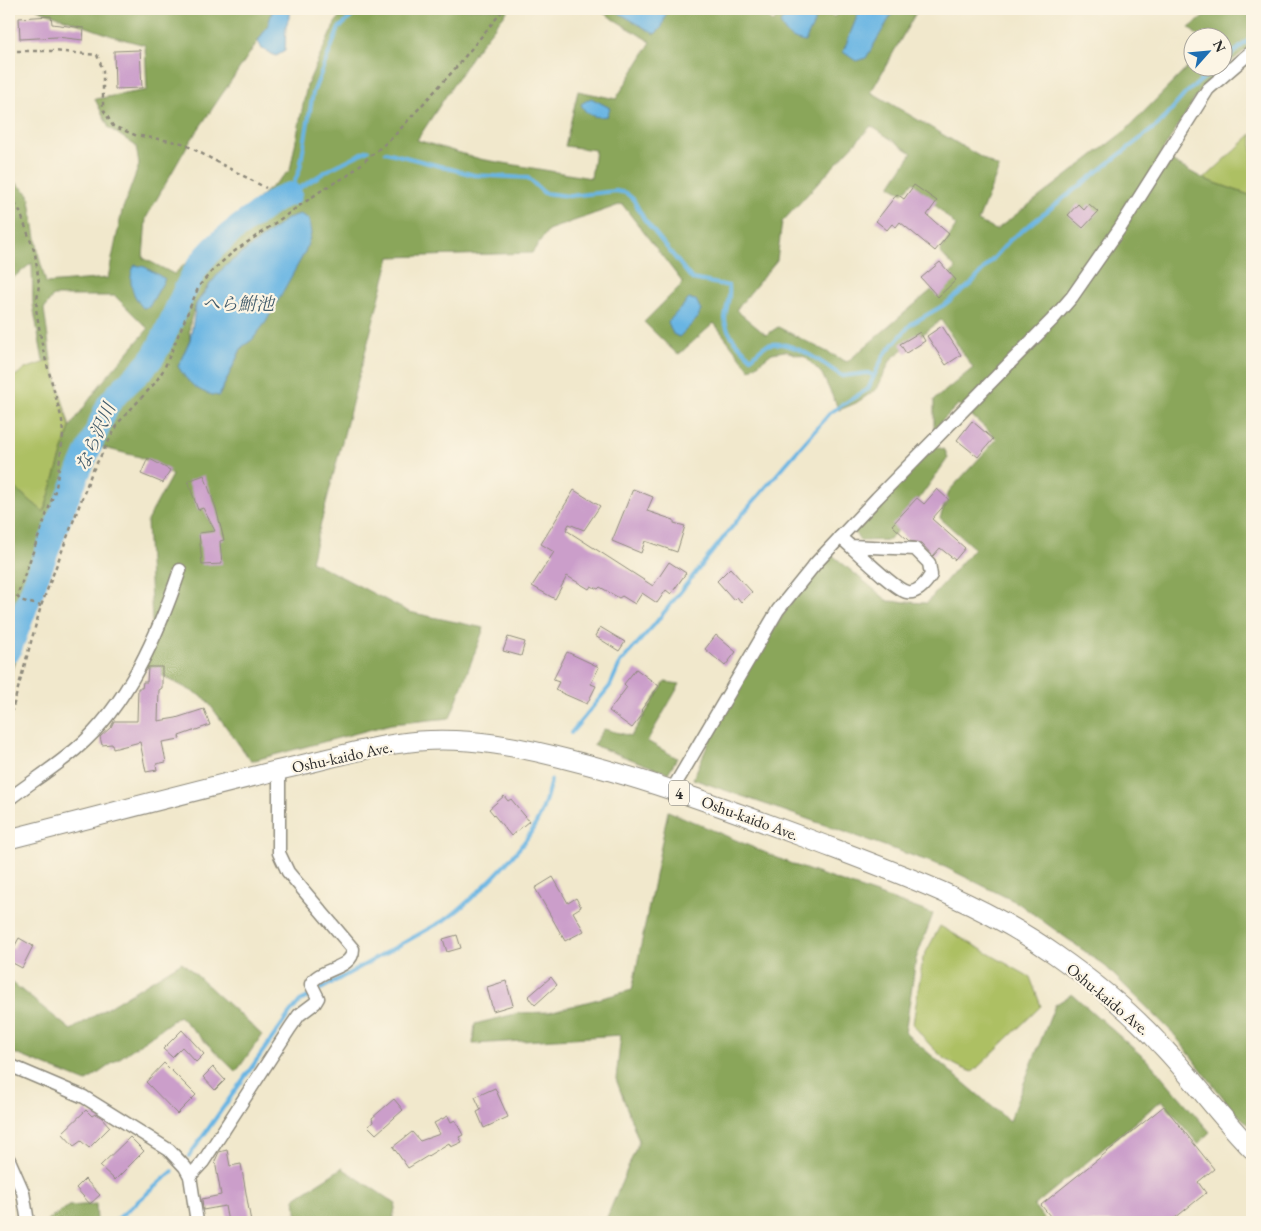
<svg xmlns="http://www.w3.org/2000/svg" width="1261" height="1231" font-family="'EB Garamond','Noto Serif JP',serif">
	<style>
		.green { fill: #adc064; stroke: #6c7648 }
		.forest { fill: #8aa65a; stroke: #5a6842; fill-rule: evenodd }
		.water { fill: #69b5e3; stroke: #4a7087 }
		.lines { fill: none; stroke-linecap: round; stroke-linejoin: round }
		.stream { stroke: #69b5e3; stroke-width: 4 }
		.river { stroke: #69b5e3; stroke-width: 24 }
		.building { fill: #cb9eca }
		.minor-casing { stroke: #8e8a7c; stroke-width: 15 }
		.highway-casing { stroke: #8e8a7c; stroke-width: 21 }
		.path { stroke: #8e8a7c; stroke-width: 2.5; stroke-dasharray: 4 4; stroke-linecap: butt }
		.minor { stroke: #fff; stroke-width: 12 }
		.highway { stroke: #fff; stroke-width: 19 }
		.labels { text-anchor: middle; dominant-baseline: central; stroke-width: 4.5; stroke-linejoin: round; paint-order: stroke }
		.shield { fill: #fcf5e5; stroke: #6a6863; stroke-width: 1 }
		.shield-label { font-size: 15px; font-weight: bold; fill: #2b2b2b }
		.street-label { font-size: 16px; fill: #2b2b2b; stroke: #fcf5e5 }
		.water-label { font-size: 18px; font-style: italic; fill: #415b6b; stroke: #fcf5e5 }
	</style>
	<rect width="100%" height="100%" fill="#fcf5e5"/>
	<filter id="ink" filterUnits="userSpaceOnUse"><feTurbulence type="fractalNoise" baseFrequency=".02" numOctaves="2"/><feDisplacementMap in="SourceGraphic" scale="10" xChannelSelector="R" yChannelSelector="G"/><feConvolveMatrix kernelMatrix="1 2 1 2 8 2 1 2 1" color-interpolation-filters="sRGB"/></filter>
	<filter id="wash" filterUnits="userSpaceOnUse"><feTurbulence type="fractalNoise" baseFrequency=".0096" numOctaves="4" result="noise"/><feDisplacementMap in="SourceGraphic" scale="20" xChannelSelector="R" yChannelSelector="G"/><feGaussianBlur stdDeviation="1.12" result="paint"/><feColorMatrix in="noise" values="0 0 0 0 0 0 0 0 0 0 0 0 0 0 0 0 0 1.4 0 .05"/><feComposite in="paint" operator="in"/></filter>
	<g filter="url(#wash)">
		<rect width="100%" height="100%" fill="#f1e8cc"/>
		<!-- green -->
		<g class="green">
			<path d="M1252 134V196L1204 179Z"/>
			<path d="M51 360 70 427 44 512 9 483V380L25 369Z"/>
			<path d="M940 926 1030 977 1041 1006 973 1072C944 1063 931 1048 913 1024L923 958Z"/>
		</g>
		<!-- forest -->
		<g class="forest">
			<path d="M37 9H273L268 25 258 41 187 146 146 218 143 258 174 274 290 170 307 85 335 23 346 9H509L476 50 417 140 480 159 591 178 595 150 565 146 578 91 616 99 651 42 597 9H750L774 22 781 9H812L835 17 839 9H918L871 92 999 168 978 221 996 230 1125 131 1193 62 1194 68H1223L1199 92 1160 155 1204 179 1252 196V470L1248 489 1252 490V765L1248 773 1252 774V1128L1232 1109 1173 1033 1105 966 1018 903 945 867 693 779 725 705 794 598 831 554 888 601 927 603 974 548 940 518 949 491 997 439 959 404 934 429V400L973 368 941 320 891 359 877 389 856 403 839 410 822 374 805 357 785 351 772 353 750 370 714 323 678 355 644 322 683 283 622 204 548 230 532 253 390 257 311 561 409 612 484 628 450 718 391 724 251 761 205 698 136 662 152 623 147 521 172 475 140 457 100 447 88 467 9 677V483L44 512 70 427 99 386 148 329 115 296H53L44 309 51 360 43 361 33 305 32 263 9 281V177L29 194 39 257 46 283 108 278 122 211 139 165 136 146 109 128 95 99 147 90 145 45 115 37ZM871 126 912 153 890 186 903 193 913 182 956 226 940 252 956 269 847 362 778 327 766 335 736 310 777 260 782 222ZM245 251 305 252 281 293 242 347 219 396C212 383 192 352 190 340 184 304 220 270 245 251Z"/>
			<path d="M1214 9H1252V45L1224 67V38L1199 37 1189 28Z"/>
			<path d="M935 446 945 450 948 458 890 540 860 541 854 532 898 482Z"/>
			<path d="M665 682 680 684 647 741 677 758 668 773 593 745 604 729 631 736Z"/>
			<path d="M668 811 794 865 933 914 916 959 905 1033 1009 1121 1055 1005 1072 994 1151 1064 1210 1132 1198 1144 1162 1100 1034 1206 1047 1222H605L639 1141 616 1079 621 1035 473 1044 475 1024 519 1013 549 1012 632 990Z"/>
			<path d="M182 962 262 1035 236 1072 179 1016 86 1082 9 1051V980L71 1030Z"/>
			<path d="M342 1168 396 1204 392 1222H297L295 1198Z"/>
			<path d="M96 1204 97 1222H45L69 1206Z"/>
		</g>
		<!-- water -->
		<g class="water">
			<path d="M273 9H292L286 26 285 51 276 56 262 49 258 41 268 25Z"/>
			<path d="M612 9H665L667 11 662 27 655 34Z"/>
			<path d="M860 9H895L866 58 856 61 843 52Z"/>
			<path d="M802 10 816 19 805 42C792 40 786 35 780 23L788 12Z"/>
			<path d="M591 98 610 108 607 116C595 118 586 116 581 104Z"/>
			<path d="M300 214 309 219 311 234 305 252 266 322 252 340 242 347 219 396C200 394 187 383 178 366L190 340 196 304 211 283 224 267 288 218Z"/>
			<path d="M135 265 145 267 165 279 149 307 143 308C133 297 126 279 135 265Z"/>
			<path d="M689 299 696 300 701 310 697 319 679 337 673 334 668 322Z"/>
		</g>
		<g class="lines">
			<!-- stream -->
			<g class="stream">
				<path d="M1224 61 1252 37"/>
				<path d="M386 152 474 175 528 178 544 193 569 196 616 191 626 193 633 199 644 219 692 279 729 286C731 298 726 306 725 318 725 334 741 347 751 358 755 355 759 350 763 347 786 334 824 364 842 376L868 373 874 376 884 355 911 324 944 305 971 284 1010 240 1159 124 1186 93 1216 68"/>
				<path d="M290 194 300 168 313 93 339 28 360 9"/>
				<path d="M290 194 330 169 368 150"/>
				<path d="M571 733 610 686 620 663 654 625 740 517 831 412 868 389 874 376"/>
				<path d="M321 989 448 918C472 900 520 853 534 827 543 812 547 796 551 780"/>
				<path d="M189 1156 290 1013 300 1001 308 997"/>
				<path d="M114 1222 173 1171"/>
			</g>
			<!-- river -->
			<path class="river" d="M9 651 66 501 108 405C120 387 139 376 152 358 169 332 178 300 194 273 208 248 235 229 258 213 267 207 279 196 290 194"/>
		</g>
		<g id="blocks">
			<!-- building -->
			<g class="building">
				<path d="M51 16 52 24 84 28 83 40 57 37 20 39 19 18Z"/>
				<path d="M140 50 142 88 115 89 114 51Z"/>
				<path d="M914 185 937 201 927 215 949 234 935 251 900 222 896 227 892 224 887 230 876 221 897 194 904 199Z"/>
				<path d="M1078 204 1084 210 1089 204 1098 212 1083 228 1068 215Z"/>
				<path d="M940 262 956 280 938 297 921 278Z"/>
				<path d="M942 326 961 355 946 365 927 336Z"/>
				<path d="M920 332 925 341 906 353 900 344Z"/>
				<path d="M972 421 993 439 978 457 957 440Z"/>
				<path d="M148 458 170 470 163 483 141 474Z"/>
				<path d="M204 475 216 508 224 540 220 541 222 564 202 565 199 533 215 531 203 508 198 510 188 481Z"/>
				<path d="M633 489 653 497 647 511 674 520V523L685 526 677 552 645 541 641 553 612 541Z"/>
				<path d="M937 489 949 500 932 519 965 548 955 560 940 548 933 556 921 543 909 541 892 525 917 498 924 504Z"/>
				<path d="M574 490 600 506 584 530 569 524 566 530 653 586 669 562 686 573 671 594 666 590 657 603 642 593 635 604 622 596 619 598 600 587 598 589 591 586 589 589 567 576 555 599 532 586 554 552 541 544Z"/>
				<path d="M730 568 752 592 741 602 737 597 734 600 717 581Z"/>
				<path d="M600 627 625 642 619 651 595 636Z"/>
				<path d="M716 635 736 652 725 666 705 649Z"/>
				<path d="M508 637 525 642 521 656 503 651Z"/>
				<path d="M567 652 599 667 591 684 596 686 587 704 555 690 559 682 553 680Z"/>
				<path d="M148 667H162V688L159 690 158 721 176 718 204 709 210 725 179 736 180 739 162 742 166 762 156 764 157 770 146 772 140 742 113 749 112 744 102 745 100 737 111 727 114 721H137L138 688H142L143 682H147Z"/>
				<path d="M636 669 659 686 641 710 644 713 632 728 609 711 627 687 624 684Z"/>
				<path d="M504 796 508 801 511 799 529 821 511 836 489 809Z"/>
				<path d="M553 877 568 903 576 898 581 907 573 912 584 931 565 941 535 888Z"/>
				<path d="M457 935 461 948 447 952 443 939Z"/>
				<path d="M19 938 33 946 22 968 9 961V947L13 949Z"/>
				<path d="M551 977 557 985 535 1005 528 997Z"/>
				<path d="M506 981 513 1005 493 1011 487 987Z"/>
				<path d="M182 1030 204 1054 196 1062 182 1047 172 1057 163 1049Z"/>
				<path d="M164 1063 196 1095 177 1114 146 1082Z"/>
				<path d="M213 1067 225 1080 215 1090 203 1077Z"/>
				<path d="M495 1088 508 1117 484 1128 477 1112 481 1110 475 1097Z"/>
				<path d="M394 1099 403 1110 376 1134 368 1126 373 1122 372 1118Z"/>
				<path d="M1164 1106 1214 1169 1198 1182 1206 1193 1170 1222H1055L1041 1205Z"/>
				<path d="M86 1110 92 1116 95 1114 101 1117 110 1127 89 1148 81 1141 74 1146 62 1133Z"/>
				<path d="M448 1116 451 1122 455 1120 463 1135 459 1137 462 1142 451 1147 449 1143 408 1168 393 1147 412 1132 420 1141 440 1134 434 1123Z"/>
				<path d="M130 1137 144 1151 115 1180 100 1166Z"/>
				<path d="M227 1150 230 1166 241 1164 251 1222H228L225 1206 203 1210 202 1199 221 1195 215 1161 219 1152Z"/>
				<path d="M85 1179 100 1195 90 1204 76 1188Z"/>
			</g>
		</g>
	</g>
	<g filter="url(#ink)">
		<use href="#blocks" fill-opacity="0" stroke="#8e8a7c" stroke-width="1"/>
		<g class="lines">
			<!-- minor casing -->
			<g class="minor-casing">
				<g id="minor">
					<path d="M840 537C852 547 895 590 907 592 918 594 926 583 931 575L929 563 915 549 850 546"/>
					<path d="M672 790 778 610 816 563 877 498 1052 320 1072 297 1120 228 1208 89 1252 51"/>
					<path d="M9 799C31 782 55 767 76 749 128 705 159 632 180 570"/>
					<path d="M9 1065 84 1097 169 1150 185 1167 190 1176 197 1222"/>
					<path d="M9 1160 23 1192 28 1222"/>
					<path d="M190 1176 203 1162 290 1028 299 1015 315 1003 318 998 311 984C318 968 353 970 353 949L288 872 279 853V770"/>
				</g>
			</g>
			<!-- highway casing -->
			<g class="highway-casing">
				<path id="highway" d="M9 839C100 816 192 791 284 769 328 759 374 745 419 741 471 737 520 747 570 760 650 780 728 809 806 838 892 871 980 901 1056 955 1093 981 1130 1011 1161 1045 1193 1078 1219 1116 1252 1149"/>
			</g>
			<!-- path -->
			<g class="path">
				<path d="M9 51H54L97 55 103 70V109L113 126 135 135 182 143 266 188"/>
				<path d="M9 197 19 209 35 253 39 284 36 309 43 350 62 420 63 435 56 488 17 596 20 600 41 606"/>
				<path d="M9 721 41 606 92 472 119 422 155 383 164 369 199 286 213 270 232 253 325 188 347 176 393 137 453 71 504 9"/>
			</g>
			<!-- minor -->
			<use href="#minor" class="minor"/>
			<!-- highway -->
			<use href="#highway" class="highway"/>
		</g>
	</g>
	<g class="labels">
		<!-- shield labels -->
		<rect class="shield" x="669" y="780.5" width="20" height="25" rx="4"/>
		<g class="shield-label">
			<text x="679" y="793">4</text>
		</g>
		<!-- street labels -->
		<g class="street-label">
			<text transform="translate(342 757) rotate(-12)">Oshu-kaido Ave.</text>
			<text transform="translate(750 818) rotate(20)">Oshu-kaido Ave.</text>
			<text transform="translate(1108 999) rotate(40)">Oshu-kaido Ave.</text>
		</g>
		<!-- water labels -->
		<g class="water-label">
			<text x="238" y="303">へら鮒池</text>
			<text transform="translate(95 437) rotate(-66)">なら沢川</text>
		</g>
	</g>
	<!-- margin -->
	<rect width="1261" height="1231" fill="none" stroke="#fcf5e5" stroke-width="30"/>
	<!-- north arrow -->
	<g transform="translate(1208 52) rotate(63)"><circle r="24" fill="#fcf5e5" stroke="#a8a49b"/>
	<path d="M0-4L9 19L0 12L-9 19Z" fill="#1f6fb2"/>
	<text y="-8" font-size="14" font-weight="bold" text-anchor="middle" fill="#2b2b2b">N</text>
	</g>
</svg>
